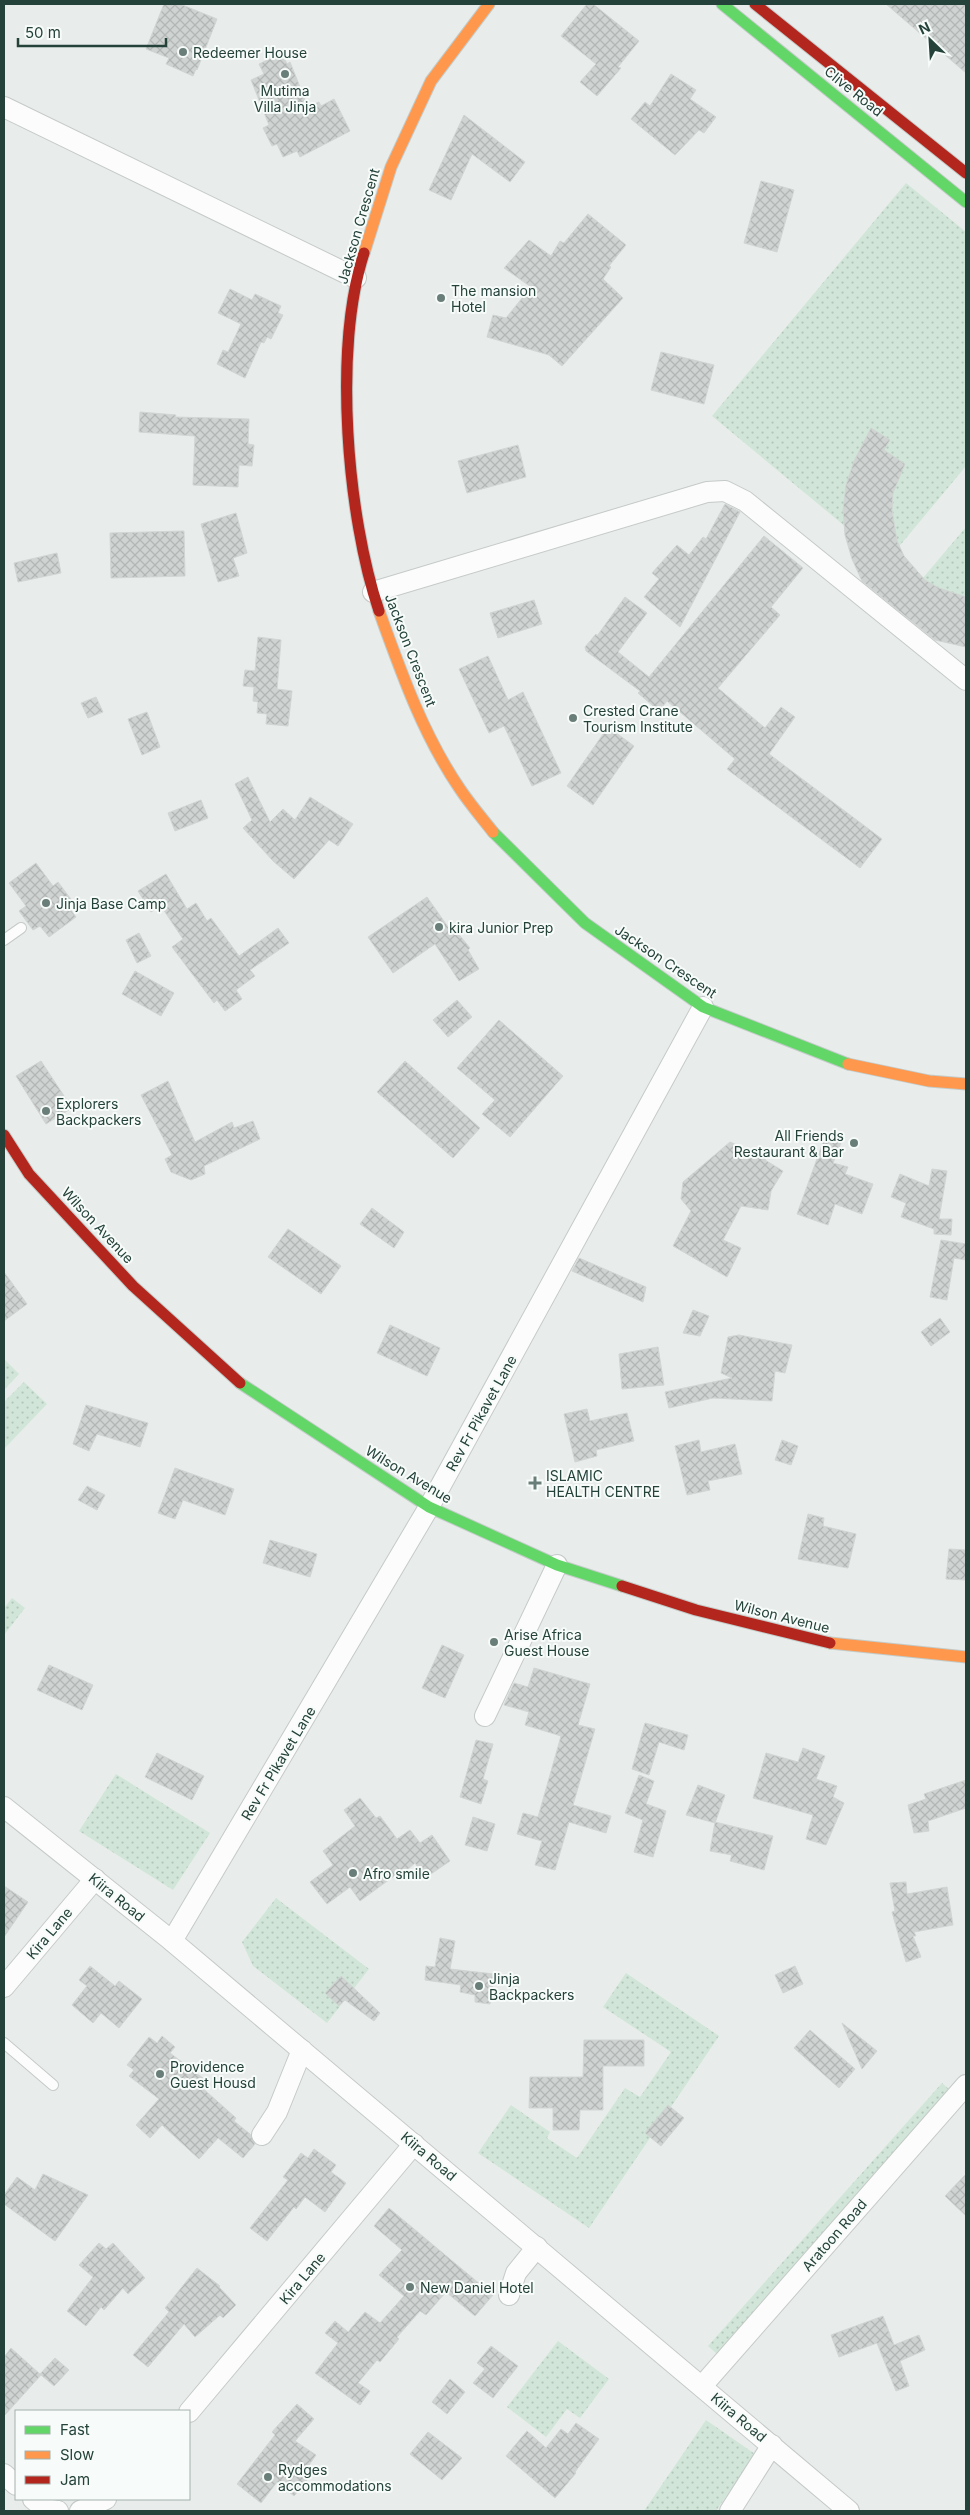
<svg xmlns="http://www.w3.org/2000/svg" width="970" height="2515" font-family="Inter,sans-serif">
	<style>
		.grass { fill: url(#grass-dots) }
		.building { fill: url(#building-cross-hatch); stroke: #d1d6d4 }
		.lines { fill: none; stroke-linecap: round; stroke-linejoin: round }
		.lane-casing { stroke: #c5cac8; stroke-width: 12 }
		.street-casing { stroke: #c5cac8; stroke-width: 22 }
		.fast-casing { stroke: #c3cbc8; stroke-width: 13 }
		.slow-casing { stroke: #c3cbc8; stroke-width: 13 }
		.jam-casing { stroke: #c3cbc8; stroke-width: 13 }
		.lane { stroke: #fcfcfc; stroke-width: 10 }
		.street { stroke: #fcfcfc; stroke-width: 20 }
		.fast { stroke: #63d668; stroke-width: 11 }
		.slow { stroke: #ff974d; stroke-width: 11 }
		.jam { stroke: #b3261e; stroke-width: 11 }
		.poi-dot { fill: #697e78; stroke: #f7fbf9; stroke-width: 2 }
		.labels { text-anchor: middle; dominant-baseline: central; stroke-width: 4; stroke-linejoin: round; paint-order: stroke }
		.poi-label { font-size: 14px; fill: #24423a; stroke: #f7fbf9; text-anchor: start }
		.street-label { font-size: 14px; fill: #24423a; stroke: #f7fbf9 }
	</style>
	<defs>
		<pattern id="grass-dots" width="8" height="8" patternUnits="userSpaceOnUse" patternTransform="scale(1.25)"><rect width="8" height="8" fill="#d1e6d8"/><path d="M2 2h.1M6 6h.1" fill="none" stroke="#b3c6ba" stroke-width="1.8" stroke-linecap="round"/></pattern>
		<pattern id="building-cross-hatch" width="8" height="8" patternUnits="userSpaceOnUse" patternTransform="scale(1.25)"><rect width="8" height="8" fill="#cfd4d2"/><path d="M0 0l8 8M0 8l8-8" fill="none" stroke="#b2b7b5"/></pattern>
	</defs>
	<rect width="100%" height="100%" fill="#e8edeb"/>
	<!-- grass -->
	<g class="grass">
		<path d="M906 183 966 232V466L887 561 712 416Z"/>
		<path d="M966 527V638L911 592Z"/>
		<path d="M4 1359 19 1374 4 1390Z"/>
		<path d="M24 1382 47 1404 4 1449V1402Z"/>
		<path d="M12 1598 25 1608 4 1635V1608Z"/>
		<path d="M116 1774 210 1833 173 1890 79 1831Z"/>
		<path d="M276 1898 369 1969 327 2023 253 1966 242 1942Z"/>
		<path d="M626 1973 719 2036 589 2228 478 2153 511 2105 550 2132 547 2138 577 2158 625 2088 640 2097 671 2052 603 2007Z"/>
		<path d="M942 2083 951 2091 717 2354 708 2346Z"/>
		<path d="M558 2341 609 2379 580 2418 567 2409 546 2437 507 2407Z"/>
		<path d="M706 2420 755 2454 716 2511H644Z"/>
	</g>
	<!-- building -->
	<g class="building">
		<path d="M164 4H180L217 19 197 70 196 69 193 76 166 64 169 58 146 49Z"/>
		<path d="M587 4H593L639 41 618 67 621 68 597 96 580 82 596 64 561 36Z"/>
		<path d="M886 4H966V73Z"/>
		<path d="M282 53 287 64 290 62 308 107 319 102 321 106 334 99 350 131 300 157 297 151 283 157 277 144 272 146 263 128 269 125 251 80 264 74 259 64Z"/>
		<path d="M671 74 696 90 690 99 716 117 704 133 699 130 675 155 631 119 645 102 650 106Z"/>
		<path d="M464 115 525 162 510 182 472 154 451 200 429 190Z"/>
		<path d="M761 181 794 190 777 252 744 243Z"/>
		<path d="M588 214 626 245 609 266 611 267 603 279 623 298 562 366 549 355 487 337 493 315 506 318 531 287 504 268 529 240 551 256 560 241 564 243Z"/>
		<path d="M230 289 252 300 255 294 281 306 278 313 283 315 271 339 267 337 264 343 261 342 245 378 217 364 223 350 228 352 241 324 218 313Z"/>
		<path d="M661 352 714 365 704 404 651 390Z"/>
		<path d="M140 412 176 415 175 417 249 419 248 444 254 445 252 466 239 465 238 487 193 485 195 436 139 432Z"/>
		<path d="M871 428 890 440 884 450 905 464 893 493 892 510 897 541 904 556 925 580 939 588 966 597V647L935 640 862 581 852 559 845 535 843 510 846 485 854 461Z"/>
		<path d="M518 445 526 477 467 493 458 461Z"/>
		<path d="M725 504 740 512 680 627 644 597 659 579 652 573 677 545 689 555 703 537 706 539Z"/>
		<path d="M236 513 247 553 233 558 239 576 218 582 201 524Z"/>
		<path d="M184 531 185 576 111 578 110 533Z"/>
		<path d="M764 536 803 568 771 607 780 615 718 688 765 728 781 707 795 717 769 754 882 839 860 868 732 773 727 769 735 759 667 701 659 711 638 693 640 691 586 651 585 647 596 634 597 636 625 597 647 613 618 652 649 677Z"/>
		<path d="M57 553 61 573 18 582 14 563Z"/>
		<path d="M534 600 542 624 498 638 490 613Z"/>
		<path d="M258 637 281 640 277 689 292 691 288 726 266 724 267 714 257 713 258 702 253 701 254 687 243 686 245 670 255 671Z"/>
		<path d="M488 656 508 700 523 692 561 773 532 786 504 726 489 733 459 669Z"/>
		<path d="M96 697 103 712 88 718 81 703Z"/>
		<path d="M147 712 160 747 142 755 128 719Z"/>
		<path d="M608 727 634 746 593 805 567 786Z"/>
		<path d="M248 777 270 822 283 809 295 820 310 797 353 824 338 846 329 840 294 879 273 861 243 828 252 820 235 784Z"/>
		<path d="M201 800 208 818 175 831 168 813Z"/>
		<path d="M36 863 53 886 58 882 73 902 68 906 76 917 49 937 40 926 33 930 19 911 26 906 9 883Z"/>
		<path d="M166 874 187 909 196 903 207 921 211 918 239 956 278 928 289 943 250 970 255 976 236 990 242 999 225 1011 217 1000 214 1003 172 947 183 939 161 906 151 912 138 891Z"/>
		<path d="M427 897 453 934 456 931 470 948 468 950 479 969 459 981 435 944 393 973 368 937Z"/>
		<path d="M139 933 151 956 137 963 126 940Z"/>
		<path d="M135 971 174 993 161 1016 122 994Z"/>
		<path d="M457 1000 472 1017 448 1037 433 1020Z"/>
		<path d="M499 1020 563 1076 510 1137 482 1114 495 1100 457 1068Z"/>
		<path d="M41 1061 72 1108 46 1124 16 1076Z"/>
		<path d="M405 1061 480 1128 453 1158 377 1092Z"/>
		<path d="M168 1081 195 1142 232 1122 234 1128 253 1121 260 1139 204 1166 205 1174 191 1180 171 1172 165 1159 172 1155 141 1095Z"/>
		<path d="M826 1134 842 1140 833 1163 848 1167 845 1174 873 1184 862 1214 835 1204 828 1225 797 1214Z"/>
		<path d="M730 1142 766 1158 765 1160 783 1171 771 1191 768 1210 741 1206 723 1240 741 1248 727 1277 673 1246 691 1211 681 1199 683 1182Z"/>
		<path d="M932 1169 947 1171 939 1219H952L951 1235 934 1234V1229L901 1217 906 1203 891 1197 900 1174 929 1186Z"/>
		<path d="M372 1208 404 1232 394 1248 360 1224Z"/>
		<path d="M288 1229 341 1266 321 1294 268 1257Z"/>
		<path d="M941 1240 966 1244V1260L954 1258 947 1300 930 1297Z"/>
		<path d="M579 1258 646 1287 643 1302 572 1271Z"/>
		<path d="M4 1272 27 1304 4 1321Z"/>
		<path d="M693 1310 709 1316 700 1336 683 1333Z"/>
		<path d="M940 1318 950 1332 931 1346 921 1332Z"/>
		<path d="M390 1325 440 1348 427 1376 377 1353Z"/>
		<path d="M739 1335 792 1345 785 1373 775 1371 772 1401 713 1398 669 1408 665 1392 732 1378 721 1373 728 1337Z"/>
		<path d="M658 1347 664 1385 622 1389 619 1354Z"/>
		<path d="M86 1405 148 1423 140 1447 97 1434 89 1451 73 1444Z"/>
		<path d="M587 1409 590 1421 627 1413 634 1441 596 1450 597 1456 575 1462 564 1414Z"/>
		<path d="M699 1440 701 1452 735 1444 742 1474 708 1481 710 1490 687 1495 675 1446Z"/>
		<path d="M782 1440 798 1446 791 1465 775 1460Z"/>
		<path d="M175 1468 234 1489 225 1515 183 1500 175 1519 158 1513Z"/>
		<path d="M87 1486 105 1495 97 1510 78 1500Z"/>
		<path d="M808 1514 824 1518 823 1526 856 1534 848 1568 798 1559Z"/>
		<path d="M270 1540 317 1554 310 1577 263 1563Z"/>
		<path d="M949 1549 966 1550V1580L946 1579Z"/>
		<path d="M442 1645 464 1655 445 1698 422 1688Z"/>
		<path d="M49 1665 93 1685 82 1710 37 1690Z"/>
		<path d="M534 1668 590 1684 578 1725 595 1729 573 1805 611 1816 606 1833 569 1822 555 1870 535 1865 542 1841 517 1834 523 1813 538 1817 561 1736 525 1725 529 1712 504 1705 514 1683 528 1687Z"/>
		<path d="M645 1723 688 1735 684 1750 659 1742 649 1775 632 1769Z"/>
		<path d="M476 1740 493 1744 483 1779 488 1781 481 1804 460 1797Z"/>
		<path d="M803 1748 825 1756 816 1779 837 1786 833 1797 844 1803 826 1845 806 1839 813 1815 753 1798 766 1753 798 1762Z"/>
		<path d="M157 1753 204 1776 192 1800 145 1777Z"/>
		<path d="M639 1775 654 1781 646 1804 666 1811 653 1857 634 1852 643 1820 625 1813Z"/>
		<path d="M966 1780V1808L928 1821 929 1831 914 1833 908 1805 926 1799 924 1794Z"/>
		<path d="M698 1785 725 1795 715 1823 686 1815Z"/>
		<path d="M360 1798 376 1818 380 1816 397 1839 410 1830 420 1843 432 1835 450 1861 425 1878 415 1863 407 1870 405 1868 360 1901 350 1887 327 1904 310 1882 333 1865 323 1851 355 1826 344 1810Z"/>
		<path d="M473 1817 495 1824 487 1851 465 1845Z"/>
		<path d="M715 1822 773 1836 764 1870 730 1861 732 1855 710 1851Z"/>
		<path d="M906 1882 907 1894 947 1887 953 1925 914 1932 916 1936H913L921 1957 906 1962 892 1912 895 1911 890 1883Z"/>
		<path d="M4 1886 28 1902 4 1937Z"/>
		<path d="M440 1938 455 1941 450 1969 494 1974 490 2004 475 2002V1995L460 1992 461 1985 425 1980 426 1966 435 1967Z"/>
		<path d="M90 1966 115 1986 119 1981 142 1999 119 2028 101 2013 93 2023 72 2005 87 1986 79 1980Z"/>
		<path d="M795 1966 803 1984 783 1993 775 1975Z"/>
		<path d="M341 1976 380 2013 374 2021 345 2000 339 2006 325 1993Z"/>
		<path d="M842 2023 877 2051 862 2069Z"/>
		<path d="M810 2030 855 2069 839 2088 794 2048Z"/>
		<path d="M162 2036 175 2047 170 2053 204 2079 199 2085 236 2118 234 2121 250 2134 255 2144 243 2158 218 2138 199 2159 162 2125 150 2138 136 2125 159 2099 129 2076 134 2070 127 2065 149 2037 157 2043Z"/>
		<path d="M584 2040H644V2066H603V2110H580L579 2130H553V2108H529L530 2077H583Z"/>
		<path d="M668 2105 684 2118 661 2146 645 2133Z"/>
		<path d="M314 2149 336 2165 331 2172 346 2183 325 2212 305 2197 296 2209 294 2207 267 2241 250 2228 288 2180 283 2177 301 2153 308 2158Z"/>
		<path d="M43 2174 88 2195 55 2241 4 2204V2195L17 2177 35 2190Z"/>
		<path d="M966 2174V2216L945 2196Z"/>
		<path d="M389 2208 493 2295 475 2316 446 2292 426 2315 420 2311 397 2337 399 2339 380 2362 377 2360 358 2383 370 2391 360 2405 315 2373 338 2343 325 2333 335 2321 348 2332 365 2312 380 2323 404 2296 379 2275 402 2250 374 2226Z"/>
		<path d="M99 2243 106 2249 113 2243 145 2278 128 2294 123 2288 104 2310 101 2307 86 2326 67 2311 93 2277 79 2265Z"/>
		<path d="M197 2268 220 2286 219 2287 236 2305 223 2318 220 2315 195 2337 184 2324 148 2367 133 2355 169 2312 165 2308Z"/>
		<path d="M883 2316 894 2345 919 2335 925 2350 900 2361 909 2386 896 2391 877 2343 839 2357 831 2335Z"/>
		<path d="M491 2346 518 2366 493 2398 473 2383 485 2369 477 2363Z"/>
		<path d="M11 2348 41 2375 4 2416V2357Z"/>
		<path d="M55 2358 69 2370 54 2386 40 2374Z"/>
		<path d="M450 2379 465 2392 447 2414 432 2402Z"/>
		<path d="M297 2404 314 2419 295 2441 316 2455 302 2475 307 2480 294 2496 277 2482 261 2503 237 2484 275 2435 272 2432Z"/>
		<path d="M576 2423 599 2439 575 2472 576 2473 555 2498 506 2456 527 2431 546 2448 561 2429 568 2434Z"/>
		<path d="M428 2432 462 2458 442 2480 410 2454Z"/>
	</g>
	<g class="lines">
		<!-- lane casing -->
		<g class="lane-casing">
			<g id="lane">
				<path d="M4 940 21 928"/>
				<path d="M4 2043 53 2085"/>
			</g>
		</g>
		<!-- street casing -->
		<g class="street-casing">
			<g id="street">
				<path d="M4 107 356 278"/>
				<path d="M373 592 707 492 725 491 745 501 966 680"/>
				<path d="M485 1716 557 1565"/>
				<path d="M4 1807 172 1941 849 2511"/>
				<path d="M172 1941 429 1507 703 1007"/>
				<path d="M4 1987 95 1879"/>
				<path d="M262 2135 277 2112 302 2050"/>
				<path d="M509 2295 516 2273 537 2247"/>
				<path d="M702 2386 966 2085"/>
				<path d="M189 2412 414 2144"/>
				<path d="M4 2474 16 2485"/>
				<path d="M33 2499 45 2509 58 2511"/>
				<path d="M80 2511 106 2499"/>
				<path d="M730 2511 772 2445"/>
			</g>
		</g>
		<!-- fast casing -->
		<g class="fast-casing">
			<g id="fast">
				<path d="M722 4 966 202"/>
				<path d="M493 832 585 923 703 1007 848 1064"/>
				<path d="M240 1383 429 1507 557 1565 622 1586"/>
			</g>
		</g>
		<!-- slow casing -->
		<g class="slow-casing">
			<g id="slow">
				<path d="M364 253 391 167 431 81 489 4"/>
				<path d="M379 611C401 672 423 735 460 789 470 804 482 818 493 832"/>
				<path d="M848 1064 929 1081 966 1084"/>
				<path d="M830 1643 966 1657"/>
			</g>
		</g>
		<!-- jam casing -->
		<g class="jam-casing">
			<g id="jam">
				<path d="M755 4 966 173"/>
				<path d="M364 253C333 349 347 516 379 611"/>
				<path d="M4 1135 29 1174 133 1286 240 1383"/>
				<path d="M622 1586 696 1610 830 1643"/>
			</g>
		</g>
		<!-- lane -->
		<use href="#lane" class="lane"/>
		<!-- street -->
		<use href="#street" class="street"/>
		<!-- fast -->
		<use href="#fast" class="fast"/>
		<!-- slow -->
		<use href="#slow" class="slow"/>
		<!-- jam -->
		<use href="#jam" class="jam"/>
	</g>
	<!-- markers -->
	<g class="poi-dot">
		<circle cx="183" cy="52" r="5"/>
		<circle cx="285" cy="74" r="5"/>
		<circle cx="441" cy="298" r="5"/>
		<circle cx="573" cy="718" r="5"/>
		<circle cx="46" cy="903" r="5"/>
		<circle cx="439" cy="927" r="5"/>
		<circle cx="46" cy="1111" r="5"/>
		<circle cx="854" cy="1143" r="5"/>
		<path d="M532.5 1475.5h5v5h5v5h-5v5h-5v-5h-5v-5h5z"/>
		<circle cx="494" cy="1642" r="5"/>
		<circle cx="353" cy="1873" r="5"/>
		<circle cx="479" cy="1986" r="5"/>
		<circle cx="160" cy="2074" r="5"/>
		<circle cx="410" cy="2287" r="5"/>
		<circle cx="268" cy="2477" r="5"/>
	</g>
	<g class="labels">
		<!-- poi labels -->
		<g class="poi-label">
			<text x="193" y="52">Redeemer House</text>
			<text x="285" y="90" text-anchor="middle">Mutima<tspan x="285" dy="16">Villa Jinja</tspan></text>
			<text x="451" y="290">The mansion<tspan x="451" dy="16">Hotel</tspan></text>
			<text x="583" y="710">Crested Crane<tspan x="583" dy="16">Tourism Institute</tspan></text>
			<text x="56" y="903">Jinja Base Camp</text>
			<text x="449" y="927">kira Junior Prep</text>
			<text x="56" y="1103">Explorers<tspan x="56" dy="16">Backpackers</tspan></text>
			<text x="844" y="1135" text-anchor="end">All Friends<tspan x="844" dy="16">Restaurant &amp; Bar</tspan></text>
			<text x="546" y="1475">ISLAMIC<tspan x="546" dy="16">HEALTH CENTRE</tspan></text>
			<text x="504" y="1634">Arise Africa<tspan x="504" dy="16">Guest House</tspan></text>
			<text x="363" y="1873">Afro smile</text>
			<text x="489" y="1978">Jinja<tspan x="489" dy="16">Backpackers</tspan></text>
			<text x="170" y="2066">Providence<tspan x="170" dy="16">Guest Housd</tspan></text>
			<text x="420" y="2287">New Daniel Hotel</text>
			<text x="278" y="2469">Rydges<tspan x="278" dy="16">accommodations</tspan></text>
		</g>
		<!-- street labels -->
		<g class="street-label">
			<text transform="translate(854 91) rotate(39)">Clive Road</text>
			<text transform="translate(358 226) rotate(-74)">Jackson Crescent</text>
			<text transform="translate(411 650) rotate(69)">Jackson Crescent</text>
			<text transform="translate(666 961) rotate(34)">Jackson Crescent</text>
			<text transform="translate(98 1225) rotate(47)">Wilson Avenue</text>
			<text transform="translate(481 1413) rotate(-61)">Rev Fr Pikavet Lane</text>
			<text transform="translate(409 1474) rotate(31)">Wilson Avenue</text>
			<text transform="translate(782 1616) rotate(14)">Wilson Avenue</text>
			<text transform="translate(278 1763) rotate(-59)">Rev Fr Pikavet Lane</text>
			<text transform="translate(117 1897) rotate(39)">Kiira Road</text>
			<text transform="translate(49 1933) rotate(-50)">Kira Lane</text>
			<text transform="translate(429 2156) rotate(40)">Kiira Road</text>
			<text transform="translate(834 2235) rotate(-49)">Aratoon Road</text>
			<text transform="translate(302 2278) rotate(-50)">Kira Lane</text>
			<text transform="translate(739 2417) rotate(40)">Kiira Road</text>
		</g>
	</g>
	<!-- border -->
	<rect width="970" height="2515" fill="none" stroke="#24423a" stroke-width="10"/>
	<!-- legend -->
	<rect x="15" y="2410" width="175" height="90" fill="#f7fbf9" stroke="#a3b1ad"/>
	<rect x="25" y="2426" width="25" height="8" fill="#63d668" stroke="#a3b1ad"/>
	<text x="60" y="2435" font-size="15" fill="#24423a">Fast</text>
	<rect x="25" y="2451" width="25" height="8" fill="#ff974d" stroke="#a3b1ad"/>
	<text x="60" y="2460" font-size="15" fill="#24423a">Slow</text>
	<rect x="25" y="2476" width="25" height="8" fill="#b3261e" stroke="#a3b1ad"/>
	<text x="60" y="2485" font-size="15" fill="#24423a">Jam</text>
	<!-- north arrow -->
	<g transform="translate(930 40) rotate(335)" stroke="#f7fbf9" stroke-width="4" paint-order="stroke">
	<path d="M0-4L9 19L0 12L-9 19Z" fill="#24423a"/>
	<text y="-8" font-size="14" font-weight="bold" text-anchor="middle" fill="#24423a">N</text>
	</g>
	<!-- scale -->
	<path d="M18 38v8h148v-8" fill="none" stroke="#24423a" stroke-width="2.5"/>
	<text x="25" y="38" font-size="15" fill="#24423a" stroke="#f7fbf9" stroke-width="4" paint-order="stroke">50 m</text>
</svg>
